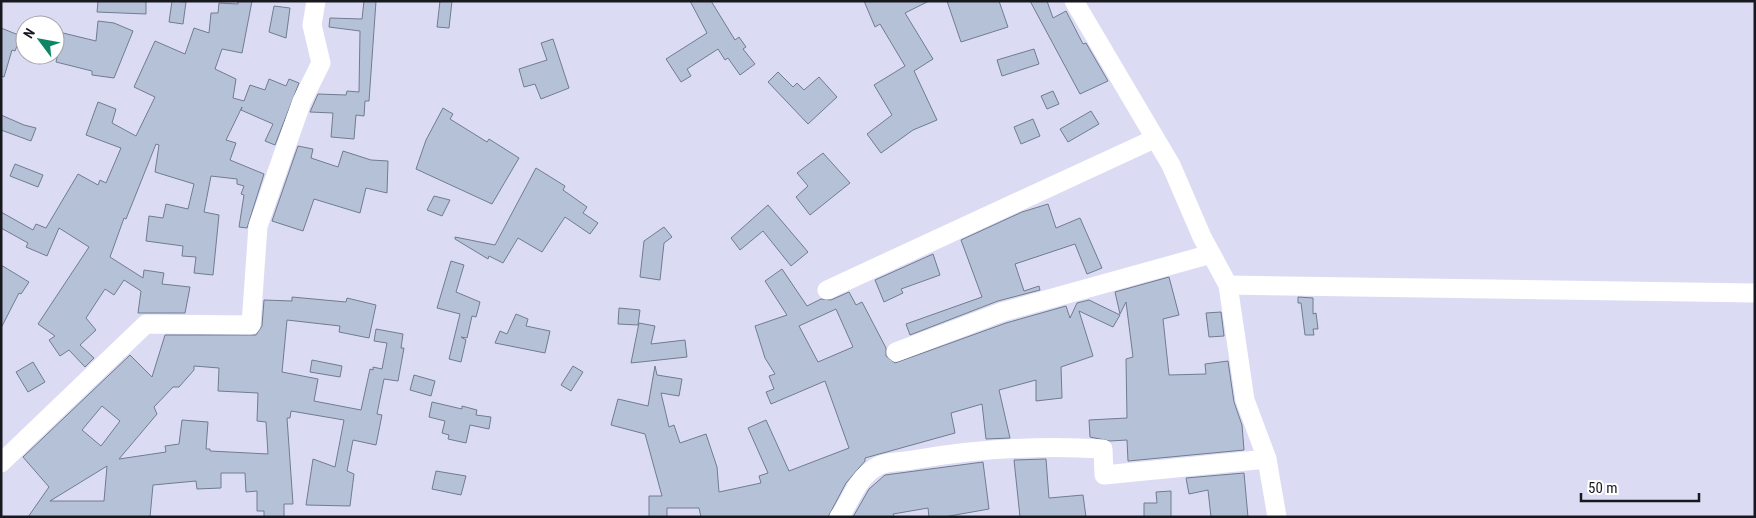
<svg xmlns="http://www.w3.org/2000/svg" width="1756" height="518" font-family="'Roboto Condensed',sans-serif">
	<style>
		.building { fill: #b5c1d7; stroke: #707c8f; fill-rule: evenodd }
		.lines { fill: none; stroke-linecap: round; stroke-linejoin: round }
		.minor { stroke: #fff; stroke-width: 19 }
	</style>
	<rect width="100%" height="100%" fill="#dbdcf4"/>
	<!-- building -->
	<g class="building">
		<path d="M98 1H146V14L97 12Z"/>
		<path d="M172 1 186 2 183 24 169 22Z"/>
		<path d="M238 1H252L242 53 222 49 215 69 236 79 233 98 244 101 250 85 265 90 269 79 286 86 289 79 299 83 275 145 265 141 273 124 241 110 242 107 226 140 236 143 230 160 264 174 247 228 239 227 244 195 241 194 244 186 237 184V179L211 176 204 212 219 215 213 275 194 273 196 257 182 256 183 246 146 241 149 216 163 218 166 204 188 209 194 184 155 172 159 145 156 144 126 219 124 218 110 257 143 278 144 270 164 273 162 284 190 287 185 313H138L141 291 124 280 114 295 105 289 86 318 96 330 80 345 94 358 85 367 69 350 60 356 49 340 55 336 38 324 89 247 59 228 47 256 26 247 28 243 1 228V212L33 230 36 224 46 228 78 174 98 185 100 180 106 183 121 148 86 135 98 102 116 109 112 123 136 136 155 97 134 87 155 41 185 54 194 28 209 33 211 13H218L219 3 238 4Z"/>
		<path d="M364 1H376L369 101H365L364 116 356 115 354 139 331 137 333 113 310 112 318 94 346 95 347 91 359 92 360 31 329 27 330 18 362 19Z"/>
		<path d="M440 1H452L449 28 437 27Z"/>
		<path d="M690 1H711L735 40 739 37 746 47 743 49 755 64 740 75 728 58 725 60 718 49 687 69 691 76 681 82 666 59 707 33Z"/>
		<path d="M864 1H929L905 13 933 59 914 71 937 120 913 130 881 153 867 134 892 115 874 85 905 66 880 24 875 27Z"/>
		<path d="M947 1H999L1008 27 961 42Z"/>
		<path d="M1030 1H1047L1053 18 1066 11 1083 44 1086 43 1108 81 1080 94Z"/>
		<path d="M274 6 290 8 286 38 269 32Z"/>
		<path d="M98 21 114 23 133 31 114 78 92 75V71L56 62 63 33 96 41Z"/>
		<path d="M1 28 21 36 15 51 12 50 4 77 1 76Z"/>
		<path d="M553 39 569 88 541 99 535 84 524 87 519 69 547 60 541 43Z"/>
		<path d="M1034 49 1039 64 1002 76 997 60Z"/>
		<path d="M778 72 793 87 797 83 804 90 819 77 837 97 808 124 768 82Z"/>
		<path d="M1053 91 1059 104 1047 109 1041 96Z"/>
		<path d="M443 108 453 114 450 119 487 142 489 139 519 158 492 204 416 169 426 140Z"/>
		<path d="M1091 111 1099 124 1068 142 1060 129Z"/>
		<path d="M1 115 24 125 36 128 31 141 1 130Z"/>
		<path d="M1033 119 1040 136 1021 144 1014 127Z"/>
		<path d="M298 146 313 149 311 158 338 167 343 151 371 160 388 161 387 193 366 188 360 213 314 199 303 231 272 221Z"/>
		<path d="M823 153 850 183 810 215 796 197 808 186 797 173Z"/>
		<path d="M15 164 43 175 38 187 10 176Z"/>
		<path d="M536 168 565 186 563 190 587 207 583 213 598 223 590 234 565 217 542 252 518 238 503 263 489 256 488 259 455 239V237L495 245Z"/>
		<path d="M434 196 450 200 442 216 427 210Z"/>
		<path d="M1048 204 1056 228 1080 218 1102 268 1087 274 1075 244 1015 264 1024 291 1039 286 1040 290 998 301 910 335 906 324 982 297 961 240 1022 212Z"/>
		<path d="M768 205 808 252 791 266 763 231 740 250 731 238Z"/>
		<path d="M664 227 672 237 664 243 660 280 640 277 644 241Z"/>
		<path d="M933 254 940 275 901 289 903 293 884 302 875 280Z"/>
		<path d="M451 261 464 265 456 292 480 302 476 317 472 316 467 338 461 337 466 340 461 362 449 359 460 314 437 308Z"/>
		<path d="M1 265 29 282 21 294 19 293 1 328Z"/>
		<path d="M782 269 807 306 821 299 831 300 849 292 856 305 862 302 886 348V356L895 363 1006 323 1066 306 1070 318 1077 303 1089 300 1120 315 1113 327 1079 311 1093 356 1061 367 1062 398 1036 401V380L999 390 1010 438 986 439 982 404 951 413 955 433 865 458V461L846 483 828 517H701L699 508H667V517H649V496H662L645 434 611 425 618 399 648 406 655 366 657 375 682 379 679 396 661 393 669 427 674 425 680 443 706 434 717 467 719 492 761 483 759 476 768 473 748 428 766 420 789 471 849 448 825 381 771 404 766 392 774 389 769 376 775 374 765 358 755 326 787 315 765 281ZM836 309 853 347 818 362 799 326Z"/>
		<path d="M1169 277 1179 315 1163 319 1169 375 1206 374 1205 364 1228 361 1234 402 1242 425 1244 450 1128 461 1127 440 1110 441 1090 437 1089 420 1127 418 1126 359 1133 357 1126 302 1120 314 1115 292Z"/>
		<path d="M292 297 346 302 347 298 376 305 369 338 339 332 340 326 287 320 282 372 318 379 314 401 361 410 370 369 373 370V367L382 369 387 343 374 341 376 329 403 334 401 348H404L398 381 384 379 377 414 382 415 376 445 353 440 347 471 354 474 350 506 306 505 313 459 335 467 344 420 291 411 290 418H287L293 504H284V517H264V511H257V491L246 492 245 473H221V488L197 489 196 481 153 485 150 517H28L49 487 23 457 130 355 152 377 165 335H256L262 326 264 300 292 301ZM194 366 219 368 218 391 258 393 257 421 266 422 268 454 210 451V449H206L208 422 182 420 179 444 165 446 166 452 119 459 157 414 154 407 173 387H179L194 370ZM102 406 120 421 101 446 82 430ZM107 466 104 501H50Z"/>
		<path d="M1298 297 1313 298V314L1316 313 1318 329H1313L1314 335H1305L1301 303H1298Z"/>
		<path d="M619 308 640 310 638 325 618 324Z"/>
		<path d="M1221 312 1224 336 1209 337 1206 313Z"/>
		<path d="M516 314 528 319 526 326 550 331 545 353 495 343 500 331 507 334Z"/>
		<path d="M639 323 655 326 651 344 685 340 687 357 631 363Z"/>
		<path d="M312 360 342 366 340 377 310 372Z"/>
		<path d="M33 362 45 382 28 392 16 372Z"/>
		<path d="M573 366 583 372 571 391 561 385Z"/>
		<path d="M414 375 435 381 431 396 410 390Z"/>
		<path d="M432 402 462 409V406L477 410 476 415 491 417 489 429 470 425 466 443 448 439 449 435 442 433 445 421 429 417Z"/>
		<path d="M1046 459 1049 498 1083 495 1086 517H1020L1014 460Z"/>
		<path d="M983 462 989 509 944 517H929L928 508 893 514 894 517H853L869 489 885 475Z"/>
		<path d="M436 471 466 476 461 495 432 489Z"/>
		<path d="M1244 473 1248 517H1211L1208 490 1189 494 1186 478Z"/>
		<path d="M1171 491V517H1144V503H1157L1156 492Z"/>
	</g>
	<g class="lines">
		<!-- minor -->
		<g class="minor">
			<path d="M1074 1 1171 165 1202 237 1228 285 1245 400 1267 459 1277 517"/>
			<path d="M1228 285 1755 293"/>
			<path d="M827 290 1154 139"/>
			<path d="M896 352 1002 312 1211 254"/>
			<path d="M1 463 146 324 251 325 258 226 302 101 321 63 312 25 316 1"/>
			<path d="M839 517C853 498 856 478 878 466 887 461 902 462 912 460 975 449 1039 445 1103 449L1104 475 1267 459"/>
		</g>
	</g>
	<!-- border -->
	<rect width="1756" height="518" fill="none" stroke="#181821" stroke-width="5"/>
	<!-- north arrow -->
	<g transform="translate(40 40) rotate(302)"><circle r="24" fill="#ffffff" stroke="#a3a3a6"/>
	<path d="M0-4L9 19L0 12L-9 19Z" fill="#0e8566"/>
	<text y="-8" font-size="14" font-weight="bold" text-anchor="middle" fill="#181821">N</text>
	</g>
	<!-- scale -->
	<path d="M1581 493v8h118v-8" fill="none" stroke="#181821" stroke-width="2.5"/>
	<text x="1588" y="493" font-size="15" fill="#181821" stroke="#ffffff" stroke-width="4" paint-order="stroke">50 m</text>
</svg>
